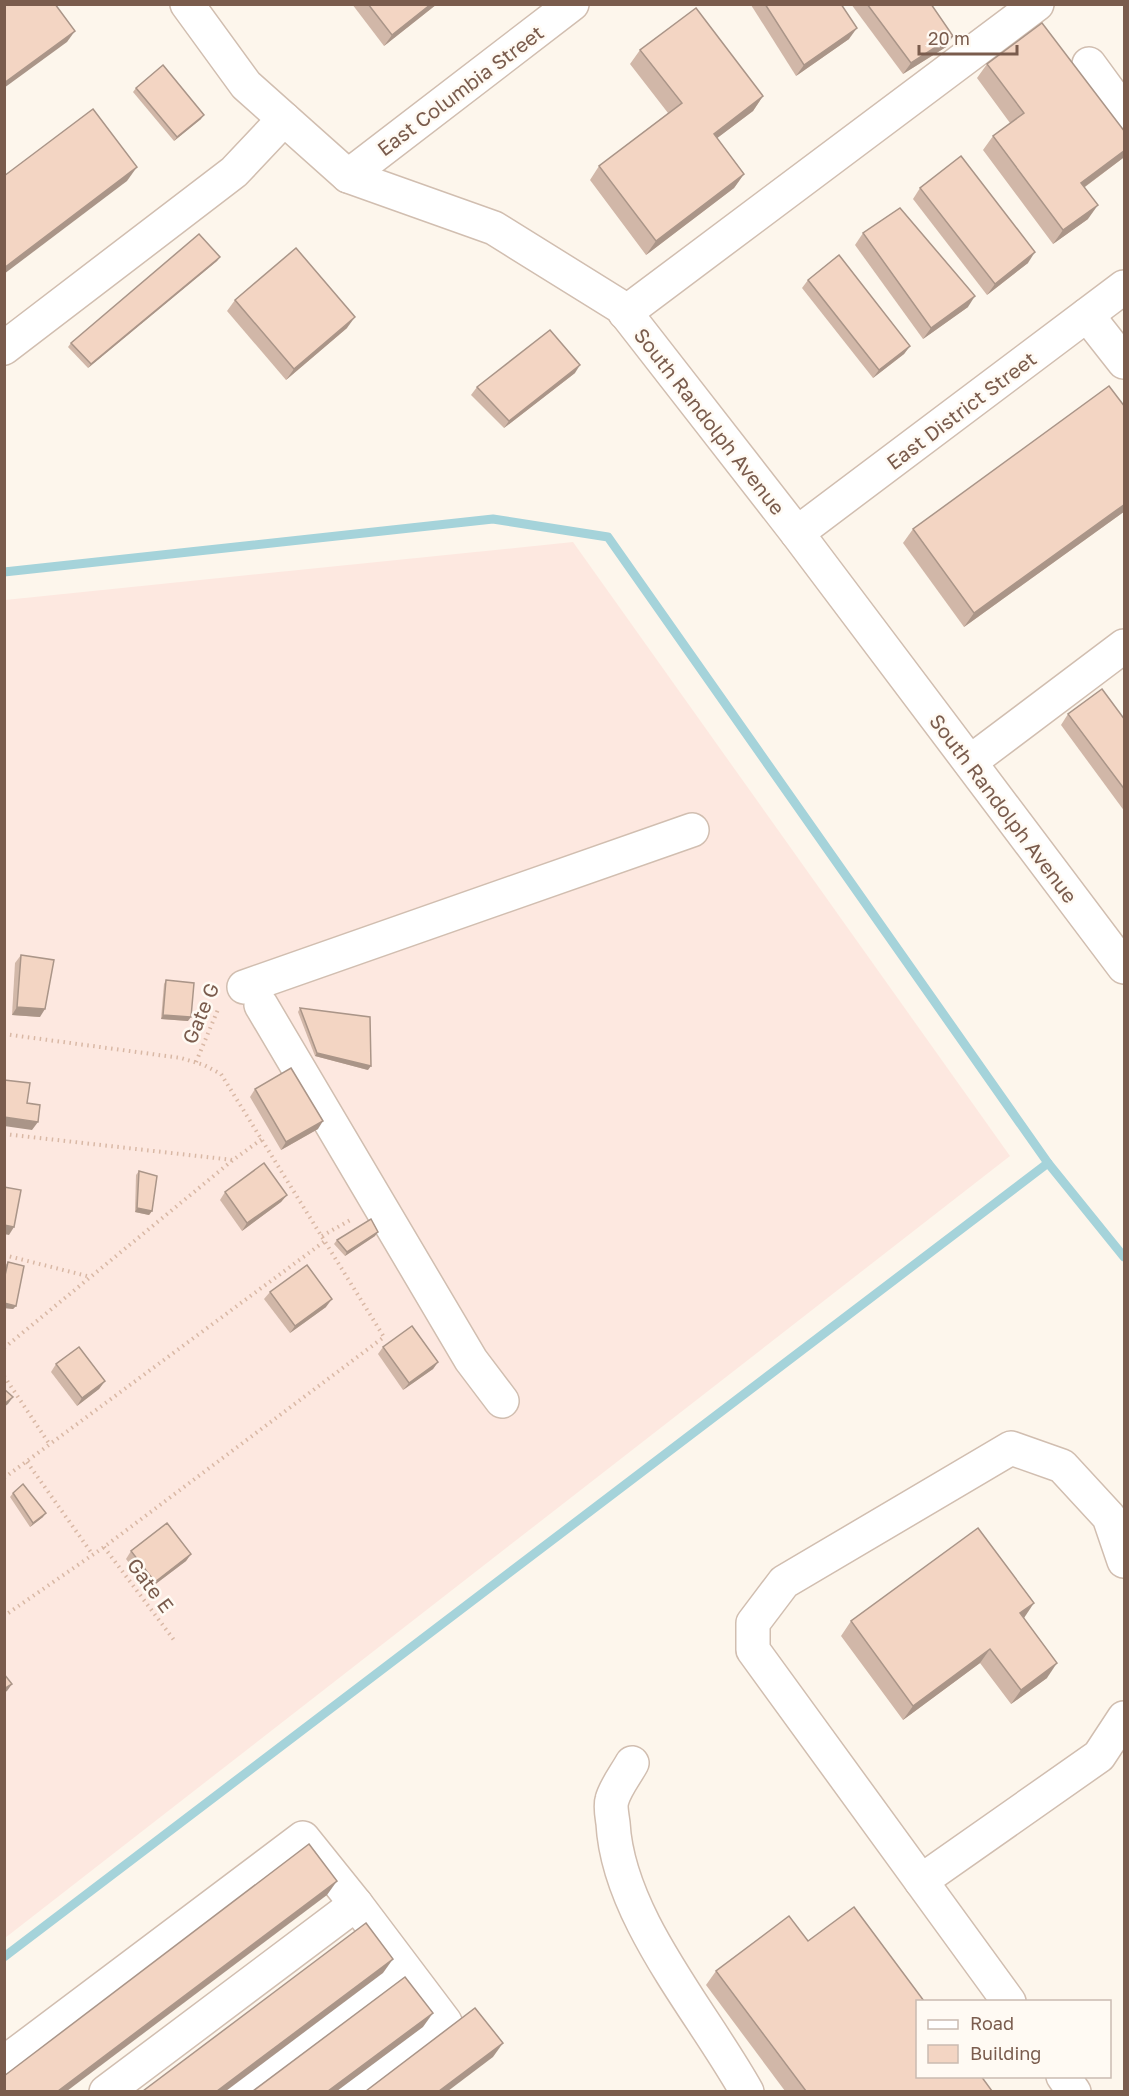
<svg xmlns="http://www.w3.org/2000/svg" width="1129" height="2096" font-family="'Golos Text',sans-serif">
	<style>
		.commercial { fill: #fde8e0 }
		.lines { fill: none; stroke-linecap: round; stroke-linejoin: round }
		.stream { stroke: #a5d3da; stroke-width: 9 }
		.minor-casing { stroke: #d1beb0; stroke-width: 36 }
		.path { stroke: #d9b8a5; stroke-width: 4; stroke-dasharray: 1.5 4.5; stroke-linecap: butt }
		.minor { stroke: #fff; stroke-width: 33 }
		.wall { fill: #d1b7a8 }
		.shaded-wall { fill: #aa9588 }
		.building { fill: #f3d5c3; stroke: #aa9588; stroke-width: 1.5 }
		.labels { text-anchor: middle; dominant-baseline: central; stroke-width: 5; stroke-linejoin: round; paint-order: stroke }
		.street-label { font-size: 20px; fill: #7a5c4d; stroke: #fffaf3 }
	</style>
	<rect width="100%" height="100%" fill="#fdf6ec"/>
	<!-- commercial -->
	<path class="commercial" d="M573 542 1010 1156 5 1938V600Z"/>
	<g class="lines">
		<!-- stream -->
		<g class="stream">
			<path d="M4 572 493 519 608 537 1048 1163"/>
			<path d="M4 1957 1048 1163 1124 1257"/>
		</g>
		<!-- minor casing -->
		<g class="minor-casing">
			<g id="minor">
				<path d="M187 4 246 85 348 176 494 228 621 307 797 533 1124 967"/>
				<path d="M1089 64 1124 112"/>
				<path d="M348 176 572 4"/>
				<path d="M625 313 1037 4"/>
				<path d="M1087 315 1124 362"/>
				<path d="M4 348 234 172 284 119"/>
				<path d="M797 533 1124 287"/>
				<path d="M970 762 1124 646"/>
				<path d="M244 987 692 830"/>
				<path d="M261 1005 471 1360 502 1401"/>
				<path d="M632 1763C626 1774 615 1788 612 1800 610 1806 612 1816 613 1823 618 1917 702 2011 747 2092"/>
				<path d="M921 1881 1099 1756 1124 1718"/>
				<path d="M1009 2002 753 1650V1623L784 1582 1011 1448 1062 1466 1109 1517 1124 1561"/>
				<path d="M4 2063 303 1838 356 1904"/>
				<path d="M1063 2076 1074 2092"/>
				<path d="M106 2092 356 1904 445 2022 353 2092"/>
				<path d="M242 2092 403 1970"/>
			</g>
		</g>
		<!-- path -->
		<g class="path">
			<path d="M4 1034 181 1058 204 1065 221 1074 384 1337 104 1547 4 1616"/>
			<path d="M196 1062 219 1007"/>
			<path d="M4 1134 233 1160 262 1139"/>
			<path d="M322 1236 352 1219"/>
			<path d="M4 1255 91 1277"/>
			<path d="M4 1348 233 1160"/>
			<path d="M4 1376 50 1445"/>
			<path d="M27 1462 93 1555"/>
			<path d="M4 1478 325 1241"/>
			<path d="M104 1547 174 1640"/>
		</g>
		<!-- minor -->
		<use href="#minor" class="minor"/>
	</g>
	<!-- wall -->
	<g class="wall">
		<path d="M352 4H437L384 46Z"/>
		<path d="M751 4H841L849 39 796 76 751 5Z"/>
		<path d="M851 4H931L946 47 903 74Z"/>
		<path d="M640 50 763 96 753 111 717 138 744 174 734 188 646 255 590 180 599 166 668 113 630 64Z"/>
		<path d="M987 64 1125 132V156L1123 158 1085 187 1088 219 1053 244 983 150 993 136 1010 123 977 78Z"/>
		<path d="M136 88 201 119 174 141 133 92Z"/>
		<path d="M920 188 1028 263 987 295 913 199Z"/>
		<path d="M863 233 968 307 923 339 855 245Z"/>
		<path d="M220 257 217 261 88 368 68 347 71 343Z"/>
		<path d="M808 280 910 346 904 354 873 378 802 288Z"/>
		<path d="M235 300 347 328 286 380 227 311Z"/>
		<path d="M575 373 504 428 471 395 477 387Z"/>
		<path d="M1125 407V511L964 627 903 543 913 529Z"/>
		<path d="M1068 714 1125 720V812L1061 725Z"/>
		<path d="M21 955 40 1017 12 1015 15 963Z"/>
		<path d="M166 980 188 1021 161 1019 164 984Z"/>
		<path d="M300 1008 368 1070 315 1056 298 1012Z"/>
		<path d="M255 1089 318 1129 281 1150 250 1097Z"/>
		<path d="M139 1171 152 1211 149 1215 135 1212 136 1175Z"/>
		<path d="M225 1192 287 1195 281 1202 242 1231 220 1200Z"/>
		<path d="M375 1236 345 1256 334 1244 337 1240Z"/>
		<path d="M8 1262 16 1306 13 1309 4 1308V1269L5 1266Z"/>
		<path d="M270 1292 326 1307 290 1333 264 1299Z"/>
		<path d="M383 1347 438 1362 433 1369 403 1390 378 1354Z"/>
		<path d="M56 1364 105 1381 99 1389 77 1406 51 1372Z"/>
		<path d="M13 1493 43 1517 30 1527 10 1497Z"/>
		<path d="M131 1551 191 1554 186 1561 149 1589 126 1559Z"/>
		<path d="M1023 1618 1047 1678 1011 1704 980 1663 903 1720 841 1636 851 1621Z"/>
		<path d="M808 1941 992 2091H785L706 1985 716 1971Z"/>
	</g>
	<!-- shaded-wall -->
	<g class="shaded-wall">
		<path d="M431 4H437L384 46 392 35Z"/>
		<path d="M857 28 849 39 796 76 804 65Z"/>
		<path d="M75 31 67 42 4 88V83Z"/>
		<path d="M953 36 946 47 903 74 911 63Z"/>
		<path d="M763 96 753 111 704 148 714 134Z"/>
		<path d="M204 115 201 119 174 141 177 137Z"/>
		<path d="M1125 150V156L1123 158 1071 197 1081 183Z"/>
		<path d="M137 167 127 181 4 274V268Z"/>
		<path d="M744 174 734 188 646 255 656 241Z"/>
		<path d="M1098 205 1088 219 1053 244 1063 230Z"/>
		<path d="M1035 252 1028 263 987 295 995 284Z"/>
		<path d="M220 257 217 261 88 368 91 364Z"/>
		<path d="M975 296 968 307 923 339 931 328Z"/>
		<path d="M355 317 347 328 286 380 294 369Z"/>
		<path d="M910 346 904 354 873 378 879 370Z"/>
		<path d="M580 365 575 373 504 428 509 421Z"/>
		<path d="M1125 504V511L964 627 974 613Z"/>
		<path d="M17 1007 45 1009 40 1017 12 1015Z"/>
		<path d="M163 1015 191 1017 188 1021 161 1019Z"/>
		<path d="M317 1053 371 1066 368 1070 315 1056Z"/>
		<path d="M4 1117 38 1122 32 1130 4 1126Z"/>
		<path d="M323 1121 318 1129 281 1150 286 1142Z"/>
		<path d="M287 1195 281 1202 242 1231 247 1223Z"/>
		<path d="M137 1208 152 1211 149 1215 135 1212Z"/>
		<path d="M4 1225 14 1227 9 1235 4 1234Z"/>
		<path d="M378 1232 375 1236 345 1256 347 1252Z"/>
		<path d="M332 1299 326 1307 290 1333 295 1326Z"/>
		<path d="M4 1303 16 1306 13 1309 4 1308Z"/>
		<path d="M438 1362 433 1369 403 1390 409 1383Z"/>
		<path d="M105 1381 99 1389 77 1406 82 1398Z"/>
		<path d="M13 1397 8 1404 4 1407V1404Z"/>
		<path d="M46 1513 43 1517 30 1527 33 1523Z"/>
		<path d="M191 1554 186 1561 149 1589 155 1582Z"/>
		<path d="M1034 1603 1024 1618 1010 1627 1020 1613Z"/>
		<path d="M990 1649 980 1663 903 1720 913 1706Z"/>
		<path d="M1057 1663 1047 1678 1011 1704 1021 1690Z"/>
		<path d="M12 1684 7 1691 4 1693V1689Z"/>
		<path d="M337 1881 327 1895 67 2091H58Z"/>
		<path d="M393 1959 383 1973 226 2091H217Z"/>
		<path d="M433 2013 423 2027 337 2091H328Z"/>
		<path d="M503 2043 493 2057 448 2091H439Z"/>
	</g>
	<!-- building -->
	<g class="building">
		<path d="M5 4H55L75 31 4 83V5Z"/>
		<path d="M368 4H431L392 35Z"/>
		<path d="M765 4H841L857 28 804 65Z"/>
		<path d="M867 4H931L953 36 911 63Z"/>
		<path d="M696 8 763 96 714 134 744 174 656 241 599 166 682 103 640 50Z"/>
		<path d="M1042 23 1125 132V150L1081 183 1098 205 1063 230 993 136 1024 113 987 64Z"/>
		<path d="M163 65 204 115 177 137 136 88Z"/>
		<path d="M93 109 137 167 4 268V176Z"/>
		<path d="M961 156 1035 252 995 284 920 188Z"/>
		<path d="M900 208 975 296 931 328 863 233Z"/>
		<path d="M199 234 220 257 91 364 71 343Z"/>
		<path d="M296 248 355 317 294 369 235 300Z"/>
		<path d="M839 255 910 346 879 370 808 280Z"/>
		<path d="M550 330 580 365 509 421 477 387Z"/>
		<path d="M1109 386 1125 407V504L974 613 913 529Z"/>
		<path d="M1102 689 1125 720V790L1068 714Z"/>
		<path d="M21 955 54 960 45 1009 17 1007Z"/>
		<path d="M166 980 194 983 191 1017 163 1015Z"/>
		<path d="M300 1008 370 1017 371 1066 317 1053Z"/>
		<path d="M291 1068 323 1121 286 1142 255 1089Z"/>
		<path d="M4 1080 30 1083 27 1103 40 1105 38 1122 4 1117Z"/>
		<path d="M264 1163 287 1195 247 1223 225 1192Z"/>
		<path d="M139 1171 157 1176 152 1211 137 1208Z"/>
		<path d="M4 1187 21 1190 14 1227 4 1225Z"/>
		<path d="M371 1219 378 1232 347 1252 337 1240Z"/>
		<path d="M8 1262 24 1266 16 1306 4 1303V1280Z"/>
		<path d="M307 1265 332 1299 295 1326 270 1292Z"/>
		<path d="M412 1326 438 1362 409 1383 383 1347Z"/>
		<path d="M79 1347 105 1381 82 1398 56 1364Z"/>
		<path d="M4 1389 13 1397 4 1404Z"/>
		<path d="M23 1484 46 1513 33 1523 13 1493Z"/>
		<path d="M167 1523 191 1554 155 1582 131 1551Z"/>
		<path d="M978 1528 1034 1603 1020 1613 1057 1663 1021 1690 990 1649 913 1706 851 1621Z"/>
		<path d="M4 1674 12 1684 4 1689Z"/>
		<path d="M309 1844 337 1881 58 2091H4V2076Z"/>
		<path d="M854 1907 924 2001H918V2076H981L992 2091H806L716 1971 789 1916 808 1941Z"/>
		<path d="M366 1923 393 1959 217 2091H143Z"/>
		<path d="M405 1977 433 2013 328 2091H253Z"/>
		<path d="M475 2008 503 2043 439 2091H366Z"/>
	</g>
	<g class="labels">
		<!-- street labels -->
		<g class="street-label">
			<text transform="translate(460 90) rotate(-37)">East Columbia Street</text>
			<text transform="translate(961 410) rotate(-37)">East District Street</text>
			<text transform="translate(710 421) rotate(52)">South Randolph Avenue</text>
			<text transform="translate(1004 808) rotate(53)">South Randolph Avenue</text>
			<text transform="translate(200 1013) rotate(-67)">Gate G</text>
			<text transform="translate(151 1585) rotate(53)">Gate E</text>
		</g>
	</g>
	<!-- border -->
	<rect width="1129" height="2096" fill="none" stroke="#7a5c4d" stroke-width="12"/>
	<!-- legend -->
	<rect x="916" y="2000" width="195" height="78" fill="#fffaf3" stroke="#cabbb1" stroke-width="1.5"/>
	<rect x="928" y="2020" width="30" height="9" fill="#ffffff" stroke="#cabbb1" stroke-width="1.5"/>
	<text x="970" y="2030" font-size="18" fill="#7a5c4d">Road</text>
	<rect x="928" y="2045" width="30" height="18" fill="#f3d5c3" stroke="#cabbb1" stroke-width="1.5"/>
	<text x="970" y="2060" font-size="18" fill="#7a5c4d">Building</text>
	<!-- scale -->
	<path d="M919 45v9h98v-9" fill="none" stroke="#7a5c4d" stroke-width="3"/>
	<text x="928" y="45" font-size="18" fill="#7a5c4d" stroke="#fffaf3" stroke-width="4.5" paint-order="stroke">20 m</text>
</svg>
